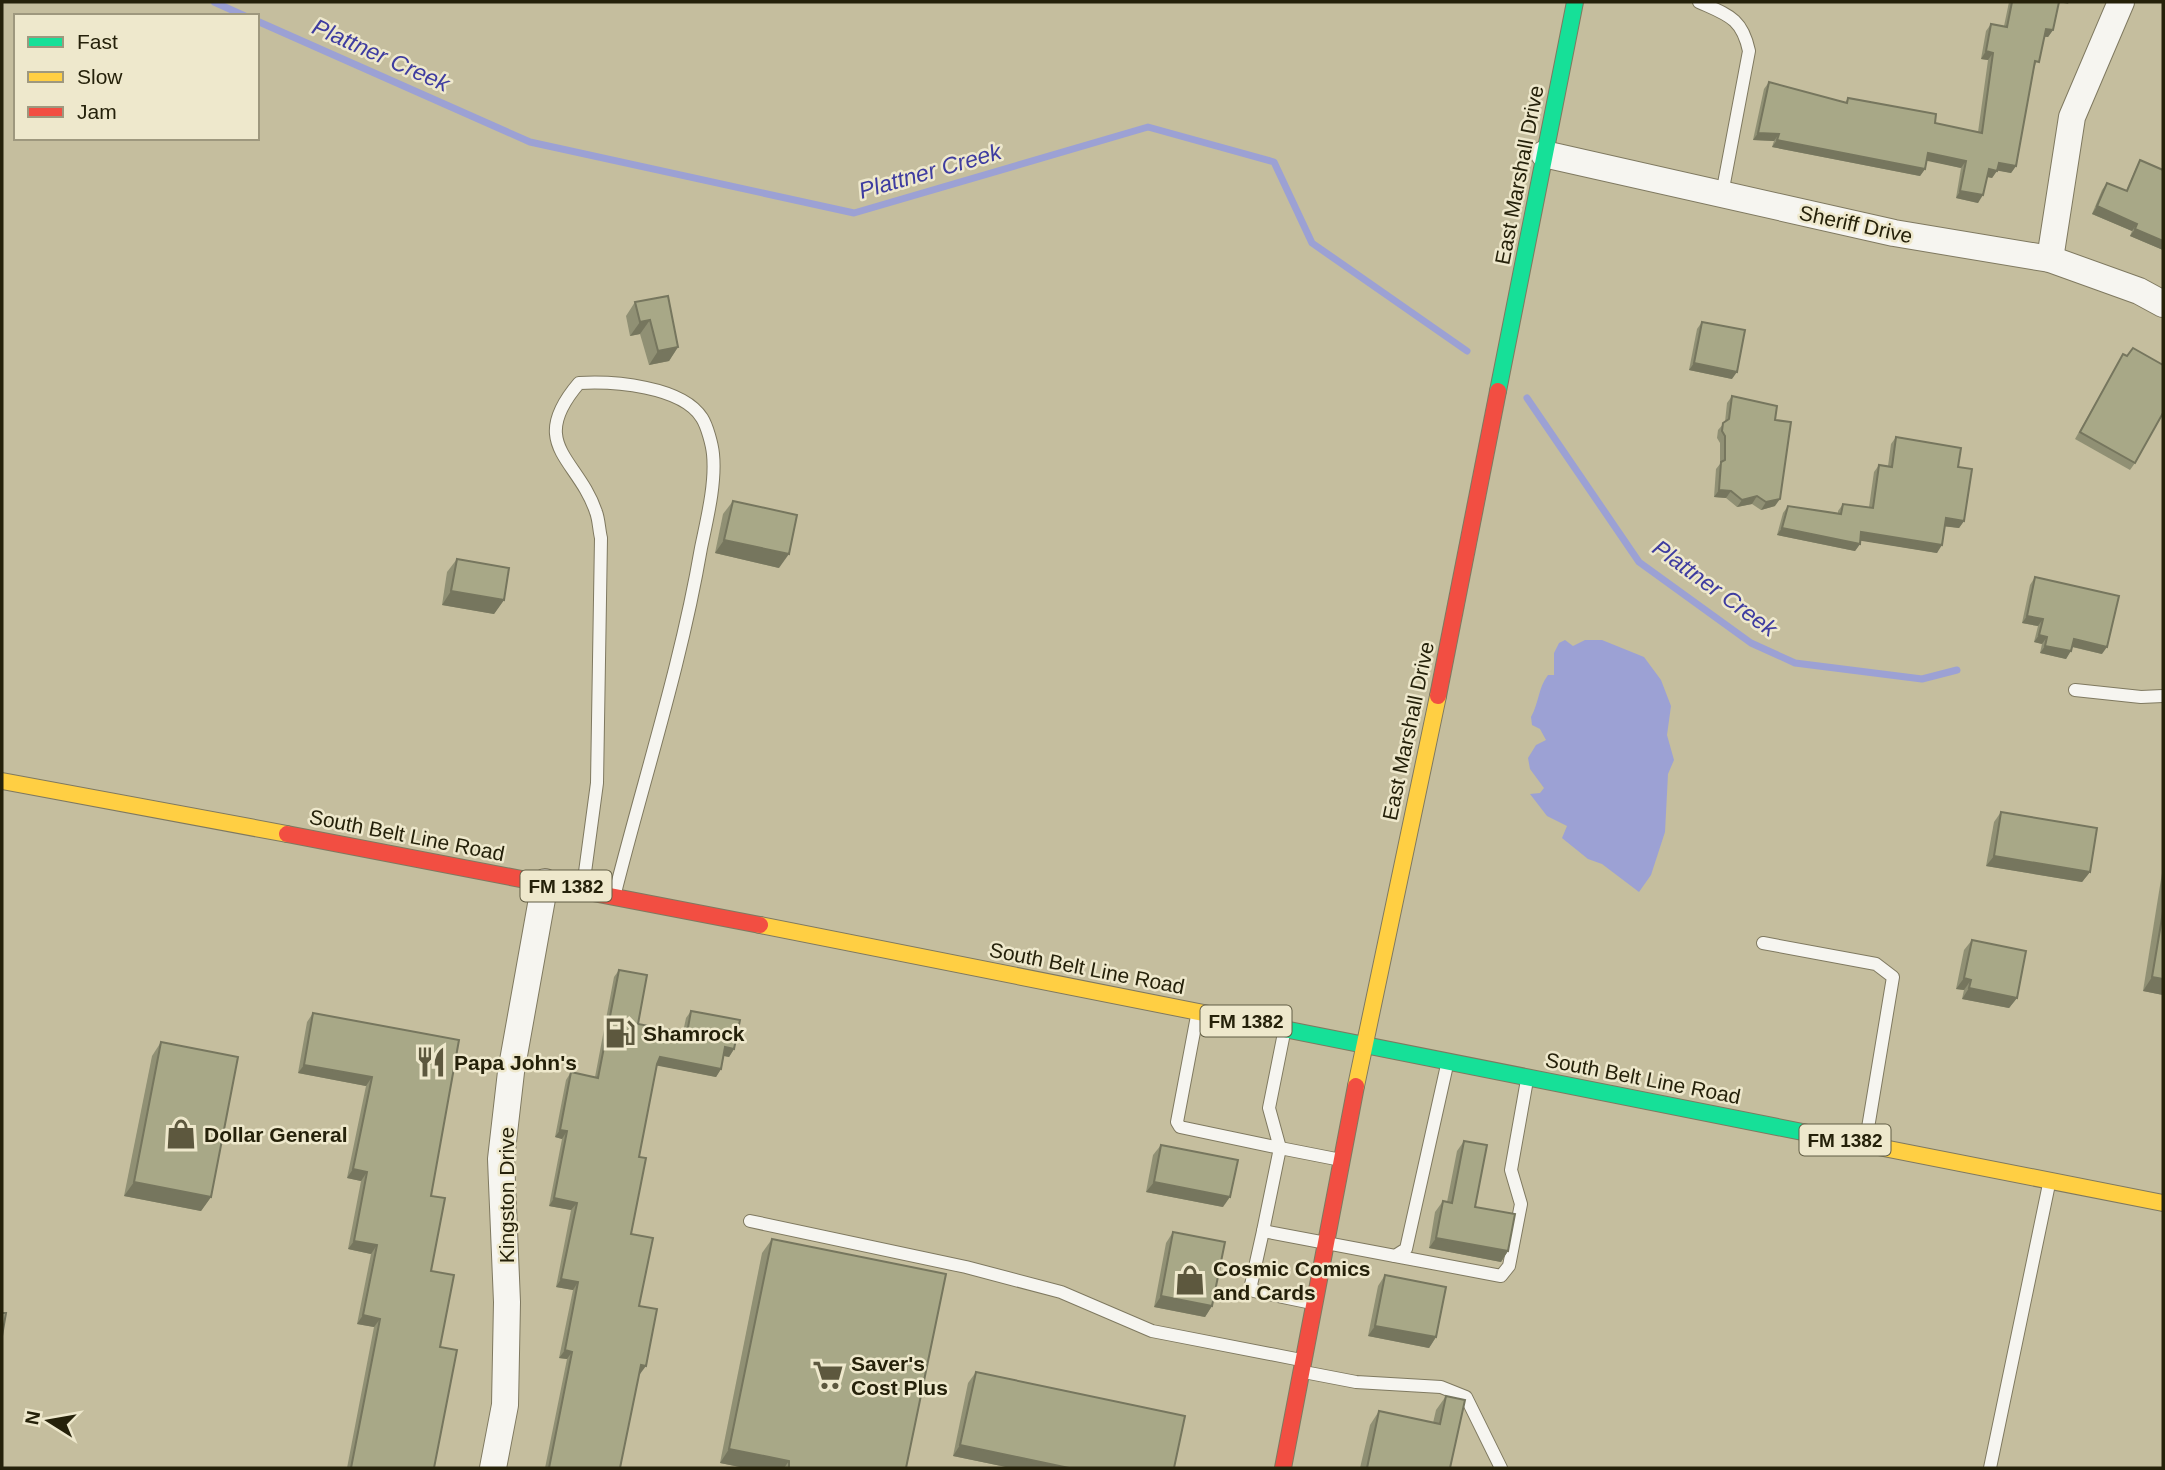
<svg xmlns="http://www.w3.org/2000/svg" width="2165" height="1470" font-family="Arial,sans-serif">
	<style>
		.water { fill: #9ca1d4 }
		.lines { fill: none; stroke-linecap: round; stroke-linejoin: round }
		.stream { stroke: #9ca1d4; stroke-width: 7 }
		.lane-casing { stroke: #7f7960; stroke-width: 14 }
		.street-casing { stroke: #7f7960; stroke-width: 28 }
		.fast-casing { stroke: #7f7960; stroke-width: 18 }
		.slow-casing { stroke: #7f7960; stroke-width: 18 }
		.jam-casing { stroke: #7f7960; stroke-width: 18 }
		.lane { stroke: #f6f5f0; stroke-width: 12 }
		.street { stroke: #f6f5f0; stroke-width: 26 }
		.fast { stroke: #16e098; stroke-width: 16 }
		.slow { stroke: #ffcf43; stroke-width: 16 }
		.jam { stroke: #f24e42; stroke-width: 16 }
		.wall { fill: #909074 }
		.shaded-wall { fill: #76765e }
		.building { fill: #a8a887; stroke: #76765e; stroke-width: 2 }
		.labels { text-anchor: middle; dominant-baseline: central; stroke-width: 5; stroke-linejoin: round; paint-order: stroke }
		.shield { fill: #eee8cc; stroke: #615d44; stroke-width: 2 }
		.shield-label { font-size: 19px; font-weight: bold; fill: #25210a }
		.street-label { font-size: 21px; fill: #25210a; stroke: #eee8cc }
		.poi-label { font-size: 21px; font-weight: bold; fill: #25210a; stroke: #eee8cc; text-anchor: start }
		.water-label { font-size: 23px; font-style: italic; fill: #3e3ca0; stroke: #eee8cc }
	</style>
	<rect width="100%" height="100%" fill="#c5be9e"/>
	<!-- water -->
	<path class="water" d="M1565 640 1573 646 1585 640H1602L1644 657 1661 680 1671 706 1667 735 1674 760 1668 774 1665 832 1651 875 1639 892 1602 864 1588 859 1562 838 1567 826 1547 816 1530 794 1540 793 1544 788 1530 769 1528 758 1536 745 1546 740 1540 729 1532 725 1531 717C1539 703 1538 688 1548 675H1554V653L1559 643Z"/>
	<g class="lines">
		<!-- stream -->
		<g class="stream">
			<path d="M214 2 245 16"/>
			<path d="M257 21 530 142 854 213 1148 127 1274 162 1312 243 1467 351"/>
			<path d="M1527 398 1639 562 1751 643 1795 663 1922 679 1957 670"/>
		</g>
		<!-- lane casing -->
		<g class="lane-casing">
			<g id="lane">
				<path d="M1699 2C1728 15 1742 18 1749 51L1722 194"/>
				<path d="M2075 690 2141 697 2163 696"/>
				<path d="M583 887 597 783 601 538C599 530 599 520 596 512 578 458 526 445 579 383 613 381 682 386 702 418 707 426 712 444 713 454 716 483 707 519 701 548 681 665 644 778 615 893"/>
				<path d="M1763 943 1876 964 1893 977 1866 1140"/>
				<path d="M1197 1016 1177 1122 1180 1127 1280 1148"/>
				<path d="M1280 1148 1269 1108 1284 1033"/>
				<path d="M750 1221 966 1267 1061 1292 1152 1331 1301 1360"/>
				<path d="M1263 1231 1280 1148 1341 1160"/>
				<path d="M1395 1256 1501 1276 1509 1266 1521 1204 1511 1170 1527 1080"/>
				<path d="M1312 1303 1254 1291 1251 1285 1263 1231 1395 1256 1406 1249 1447 1065"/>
				<path d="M1304 1372 1356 1382 1441 1387 1466 1397 1501 1468"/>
				<path d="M1990 1468 2049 1184"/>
			</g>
		</g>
		<!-- street casing -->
		<g class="street-casing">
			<g id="street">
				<path d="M1544 154 1894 233 2050 259 2139 291 2163 304"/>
				<path d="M2050 259 2072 117 2121 2"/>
				<path d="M493 1468 505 1405 507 1302 501 1159 511 1072 545 882"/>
			</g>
		</g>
		<!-- fast casing -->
		<g class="fast-casing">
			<g id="fast">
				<path d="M1498 391 1575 2"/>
				<path d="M1269 1026 1848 1141"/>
			</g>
		</g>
		<!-- slow casing -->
		<g class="slow-casing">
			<g id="slow">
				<path d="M2 781 287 834"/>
				<path d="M760 925 1269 1026"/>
				<path d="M1356 1086 1438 696"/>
				<path d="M1848 1141 2163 1203"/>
			</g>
		</g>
		<!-- jam casing -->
		<g class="jam-casing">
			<g id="jam">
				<path d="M1438 696 1498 391"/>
				<path d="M287 834 760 925"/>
				<path d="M1283 1468 1356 1086"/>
			</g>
		</g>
		<!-- lane -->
		<use href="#lane" class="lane"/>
		<!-- street -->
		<use href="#street" class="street"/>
		<!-- fast -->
		<use href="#fast" class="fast"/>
		<!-- slow -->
		<use href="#slow" class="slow"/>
		<!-- jam -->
		<use href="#jam" class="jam"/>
	</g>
	<!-- wall -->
	<g class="wall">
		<path d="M2009 2H2069L2068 4 2059 2 2053 30 2048 37H2044L2034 69 2016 166 2011 173 1997 170 1992 178 1987 177 1978 203 1956 198 1961 168 1927 160 1925 169 1920 176 1772 147 1774 141 1753 140 1764 89 1769 82 1845 103 1848 98 1935 123 1978 132 1988 60 1981 59 1986 31 1991 24 2004 26Z"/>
		<path d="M2140 160 2163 170V250L2130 236 2132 231 2092 214 2102 190 2107 183 2126 191 2136 168Z"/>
		<path d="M635 302 678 347 669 361 649 365 640 334 630 336 626 316Z"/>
		<path d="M1702 322 1732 379 1689 370 1697 329Z"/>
		<path d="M2123 354 2135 463 2130 470 2075 439Z"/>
		<path d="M1732 396 1775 420V506L1761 510 1752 504 1737 507 1726 498 1714 497 1716 469 1720 464V443L1717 438 1718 430 1725 422 1727 403Z"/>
		<path d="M1896 437 1958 467 1964 521 1959 528 1945 526 1937 553 1860 540V544L1855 551 1777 535 1783 513 1788 506 1838 514V511L1843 504 1869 507 1874 472 1879 465 1888 466 1891 444Z"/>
		<path d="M733 501 779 568 715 553 723 514Z"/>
		<path d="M457 559 504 600 494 614 442 605 447 572Z"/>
		<path d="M2035 577 2102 654 2072 647 2066 659 2040 653 2042 644 2034 642 2038 626 2022 623 2030 585Z"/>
		<path d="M2001 812 2090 872 2082 882 1986 866 1994 822Z"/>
		<path d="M2163 867V995L2143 991Z"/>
		<path d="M1972 940 2017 998 2009 1008 1962 999 1964 990 1956 989 1964 950Z"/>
		<path d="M619 970 638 1024 683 1032 686 1018 691 1011 734 1049 729 1057 724 1056 721 1069 716 1077 657 1065 639 1157 631 1234 639 1306 640 1374 639 1373 620 1468H545L567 1359 559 1358 573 1290 556 1287 571 1210 549 1206 562 1139 555 1137 566 1080 571 1072 595 1077 614 977Z"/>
		<path d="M313 1013 459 1040 431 1196V1271L440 1347 434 1468H347L374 1327 357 1324 371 1254 348 1249 361 1181 347 1178 366 1086 298 1073 307 1022Z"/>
		<path d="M161 1042 211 1197 201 1211 124 1196 152 1056Z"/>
		<path d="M1464 1141 1475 1207 1508 1251 1501 1262 1429 1248 1435 1212 1443 1201 1447 1202 1457 1151Z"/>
		<path d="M1161 1145 1223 1207 1146 1192 1153 1155Z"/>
		<path d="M1173 1232 1212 1306 1205 1317 1154 1307 1166 1243Z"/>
		<path d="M772 1239 906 1468H745L720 1463 762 1253Z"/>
		<path d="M1385 1275 1436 1337 1429 1348 1368 1336 1378 1286Z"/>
		<path d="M976 1372 1174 1468H1011L953 1456 968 1383Z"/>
		<path d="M1446 1396 1450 1468H1360L1370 1425 1379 1411 1433 1423 1436 1410Z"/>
	</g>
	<!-- shaded-wall -->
	<g class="shaded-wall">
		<path d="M2046 29 2053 30 2048 37 2041 36Z"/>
		<path d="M1986 51 1993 53 1988 60 1981 59Z"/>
		<path d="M1758 133 1779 134 1774 141 1753 140Z"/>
		<path d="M1777 140 1925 169 1920 176 1772 147Z"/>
		<path d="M1928 153 1966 161 1961 168 1923 160Z"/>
		<path d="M1999 163 2016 166 2011 173 1994 170Z"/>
		<path d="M1989 169 1997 171 1992 178 1984 176Z"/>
		<path d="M1960 191 1983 195 1978 203 1956 198Z"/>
		<path d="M2097 206 2137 224 2132 231 2092 214Z"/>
		<path d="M2135 229 2163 241V250L2130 236Z"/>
		<path d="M650 320 640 334 630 336 640 322Z"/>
		<path d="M678 347 669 361 649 365 658 351Z"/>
		<path d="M1694 363 1737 372 1732 379 1689 370Z"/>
		<path d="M1719 490 1731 491 1726 498 1714 497Z"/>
		<path d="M1757 496 1752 504 1737 507 1742 500Z"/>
		<path d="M1780 499 1775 506 1761 510 1766 502Z"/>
		<path d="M1946 518 1964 521 1959 528 1941 526Z"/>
		<path d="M1782 528 1860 544 1855 551 1777 535Z"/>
		<path d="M1861 532 1942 545 1937 553 1856 540Z"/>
		<path d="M724 540 789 554 779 568 715 553Z"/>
		<path d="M451 591 504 600 494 614 442 605Z"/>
		<path d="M2027 616 2043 619 2038 626 2022 623Z"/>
		<path d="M2039 635 2047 637 2042 644 2034 642Z"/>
		<path d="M2074 639 2107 647 2102 654 2069 646Z"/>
		<path d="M2045 646 2071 651 2066 659 2040 653Z"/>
		<path d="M1994 856 2090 872 2082 882 1986 866Z"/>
		<path d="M2152 977 2163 979V995L2143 991Z"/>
		<path d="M1964 978 1971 980 1964 990 1956 989Z"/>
		<path d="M1969 988 2017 998 2009 1008 1962 999Z"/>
		<path d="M725 1047 734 1049 729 1057 720 1055Z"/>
		<path d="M660 1057 721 1069 716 1077 654 1065Z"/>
		<path d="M304 1065 372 1077 366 1086 298 1073Z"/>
		<path d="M560 1130 567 1131 562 1139 555 1137Z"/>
		<path d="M353 1169 367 1172 361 1181 347 1178Z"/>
		<path d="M134 1182 211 1197 201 1211 124 1196Z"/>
		<path d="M1154 1182 1230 1197 1223 1207 1146 1192Z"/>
		<path d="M554 1198 577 1203 571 1210 549 1206Z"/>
		<path d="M1436 1238 1508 1251 1501 1262 1429 1248Z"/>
		<path d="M354 1241 377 1245 371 1254 348 1249Z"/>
		<path d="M561 1279 578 1282 573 1290 556 1287Z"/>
		<path d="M1161 1296 1212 1306 1205 1317 1154 1307Z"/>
		<path d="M363 1315 380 1319 374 1327 357 1324Z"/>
		<path d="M1375 1326 1436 1337 1429 1348 1368 1336Z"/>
		<path d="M565 1350 572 1352 567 1359 559 1358Z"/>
		<path d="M641 1365 646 1366 640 1374 636 1373Z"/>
		<path d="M960 1445 1069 1468H1011L953 1456Z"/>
		<path d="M729 1449 789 1461 784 1468H745L720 1463Z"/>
	</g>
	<!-- building -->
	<g class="building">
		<path d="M2012 2H2059L2053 30 2046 29 2039 62 2035 61 2016 166 1999 163 1997 171 1989 169 1983 195 1960 191 1966 161 1928 153 1925 169 1777 140 1779 134 1758 133 1769 82 1847 103 1848 98 1936 114 1935 123 1982 133 1993 53 1986 51 1991 24 2007 27Z"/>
		<path d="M2140 160 2163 170V241L2135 229 2137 224 2097 206 2107 183 2127 191Z"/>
		<path d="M668 296 678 347 658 351 650 320 640 322 635 302Z"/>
		<path d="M1702 322 1745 330 1737 372 1694 363Z"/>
		<path d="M2133 348 2163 365V413L2135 463 2080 432 2123 354 2127 356Z"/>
		<path d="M1732 396 1777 406 1775 420 1791 422 1780 499 1766 502 1757 496 1742 500 1731 491 1719 490 1721 462 1725 460V436L1722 431 1723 423 1729 419Z"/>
		<path d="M1896 437 1961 448 1958 467 1972 469 1964 521 1946 518 1942 545 1861 532 1860 544 1782 528 1788 506 1841 514 1843 504 1873 508 1879 465 1892 467Z"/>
		<path d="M733 501 797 515 789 554 724 540Z"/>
		<path d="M457 559 509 568 504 600 451 591Z"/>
		<path d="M2035 577 2119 596 2107 647 2074 639 2071 651 2045 646 2047 637 2039 635 2043 619 2027 616Z"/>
		<path d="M2001 812 2097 828 2090 872 1994 856Z"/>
		<path d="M2163 912V979L2152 977Z"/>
		<path d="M1972 940 2026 951 2017 998 1969 988 1971 980 1964 978Z"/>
		<path d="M619 970 647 975 638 1024 687 1033 691 1011 740 1020 734 1049 725 1047 721 1069 660 1057 657 1064 639 1157 646 1158 631 1234 653 1238 639 1306 657 1309 646 1366 641 1365 620 1468H549L572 1352 565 1350 578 1282 561 1279 577 1203 554 1198 567 1131 560 1130 571 1072 598 1078Z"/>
		<path d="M313 1013 459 1040 431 1196 445 1198 431 1271 454 1275 440 1347 457 1350 434 1468H351L380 1319 363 1315 377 1245 354 1241 367 1172 353 1169 372 1077 304 1065Z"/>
		<path d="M161 1042 238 1057 211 1197 134 1182Z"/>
		<path d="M1464 1141 1487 1145 1475 1207 1515 1214 1508 1251 1436 1238 1443 1201 1452 1203Z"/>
		<path d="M1161 1145 1238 1160 1230 1197 1154 1182Z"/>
		<path d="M1173 1232 1225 1242 1212 1306 1161 1296Z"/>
		<path d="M772 1239 946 1274 906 1468H789V1461L729 1449Z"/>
		<path d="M1385 1275 1446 1287 1436 1337 1375 1326Z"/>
		<path d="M2 1313H6L2 1336Z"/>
		<path d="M976 1372 1185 1416 1174 1468H1069L960 1445Z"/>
		<path d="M1446 1396 1465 1400 1450 1468H1367L1379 1411 1440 1424Z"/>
	</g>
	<!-- icons -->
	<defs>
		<g id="fuel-bare" transform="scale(2.415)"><path d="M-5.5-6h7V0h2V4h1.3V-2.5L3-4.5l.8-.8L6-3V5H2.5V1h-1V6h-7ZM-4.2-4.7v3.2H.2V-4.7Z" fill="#5d583e" stroke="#eee8cc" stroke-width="2.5" paint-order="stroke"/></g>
		<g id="restaurant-bare" transform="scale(2.415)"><path d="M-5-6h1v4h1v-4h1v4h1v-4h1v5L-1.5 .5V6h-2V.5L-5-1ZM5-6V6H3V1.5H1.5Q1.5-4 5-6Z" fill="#5d583e" stroke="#eee8cc" stroke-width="2.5" paint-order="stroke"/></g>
		<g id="shop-bare" transform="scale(2.415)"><path d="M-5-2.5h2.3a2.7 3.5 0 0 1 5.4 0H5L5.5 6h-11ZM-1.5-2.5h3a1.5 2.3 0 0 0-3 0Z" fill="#5d583e" stroke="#eee8cc" stroke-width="2.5" paint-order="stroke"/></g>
		<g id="supermarket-bare" transform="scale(2.415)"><path d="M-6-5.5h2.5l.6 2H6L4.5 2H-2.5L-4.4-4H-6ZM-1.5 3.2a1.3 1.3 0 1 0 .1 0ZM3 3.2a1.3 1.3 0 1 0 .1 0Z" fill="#5d583e" stroke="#eee8cc" stroke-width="2.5" paint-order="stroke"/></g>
	</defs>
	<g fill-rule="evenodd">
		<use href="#fuel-bare" x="620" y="1033"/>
		<use href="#restaurant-bare" x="431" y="1062"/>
		<use href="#shop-bare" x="181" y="1134"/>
		<use href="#shop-bare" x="1190" y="1280"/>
		<use href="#supermarket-bare" x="828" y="1375"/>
	</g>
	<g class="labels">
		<!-- shield labels -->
		<g class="shield">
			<rect x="520.5" y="870.5" width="91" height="31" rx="5"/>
			<rect x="1200.5" y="1005.5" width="91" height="31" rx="5"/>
			<rect x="1799.5" y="1124.5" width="91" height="31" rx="5"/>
		</g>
		<g class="shield-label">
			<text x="566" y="886">FM 1382</text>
			<text x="1246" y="1021">FM 1382</text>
			<text x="1845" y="1140">FM 1382</text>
		</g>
		<!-- street labels -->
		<g class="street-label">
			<text transform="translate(1519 175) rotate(-79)">East Marshall Drive</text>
			<text transform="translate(1856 224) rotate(12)">Sheriff Drive</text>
			<text transform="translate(1408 731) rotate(-78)">East Marshall Drive</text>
			<text transform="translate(407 835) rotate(11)">South Belt Line Road</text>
			<text transform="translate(1087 968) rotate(11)">South Belt Line Road</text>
			<text transform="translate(1643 1078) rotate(11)">South Belt Line Road</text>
			<text transform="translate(506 1195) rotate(-90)">Kingston Drive</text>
		</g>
		<!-- poi labels -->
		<g class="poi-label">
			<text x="643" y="1033">Shamrock</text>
			<text x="454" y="1062">Papa John's</text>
			<text x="204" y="1134">Dollar General</text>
			<text x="1213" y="1268">Cosmic Comics<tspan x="1213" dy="24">and Cards</tspan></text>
			<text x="851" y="1363">Saver's<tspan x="851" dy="24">Cost Plus</tspan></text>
		</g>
		<!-- water labels -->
		<g class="water-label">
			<text transform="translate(381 55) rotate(24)">Plattner Creek</text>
			<text transform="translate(930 171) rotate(-16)">Plattner Creek</text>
			<text transform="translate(1715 588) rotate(36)">Plattner Creek</text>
		</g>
	</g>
	<!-- border -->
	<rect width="2165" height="1470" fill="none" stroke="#25210a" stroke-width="7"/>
	<!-- legend -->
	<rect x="14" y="14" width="245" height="126" fill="#eee8cc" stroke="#9e987e" stroke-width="2"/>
	<rect x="28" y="37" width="35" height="10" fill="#16e098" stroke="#9e987e" stroke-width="2"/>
	<text x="77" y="49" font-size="21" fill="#25210a">Fast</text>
	<rect x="28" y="72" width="35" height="10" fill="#ffcf43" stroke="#9e987e" stroke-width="2"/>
	<text x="77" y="84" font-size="21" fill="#25210a">Slow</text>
	<rect x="28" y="107" width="35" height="10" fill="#f24e42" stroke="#9e987e" stroke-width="2"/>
	<text x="77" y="119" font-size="21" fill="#25210a">Jam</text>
	<!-- north arrow -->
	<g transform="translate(49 1421) rotate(281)" stroke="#eee8cc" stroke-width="5" paint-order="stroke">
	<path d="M0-5L12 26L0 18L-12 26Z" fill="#25210a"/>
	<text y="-10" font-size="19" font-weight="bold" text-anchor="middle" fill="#25210a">N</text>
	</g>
</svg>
